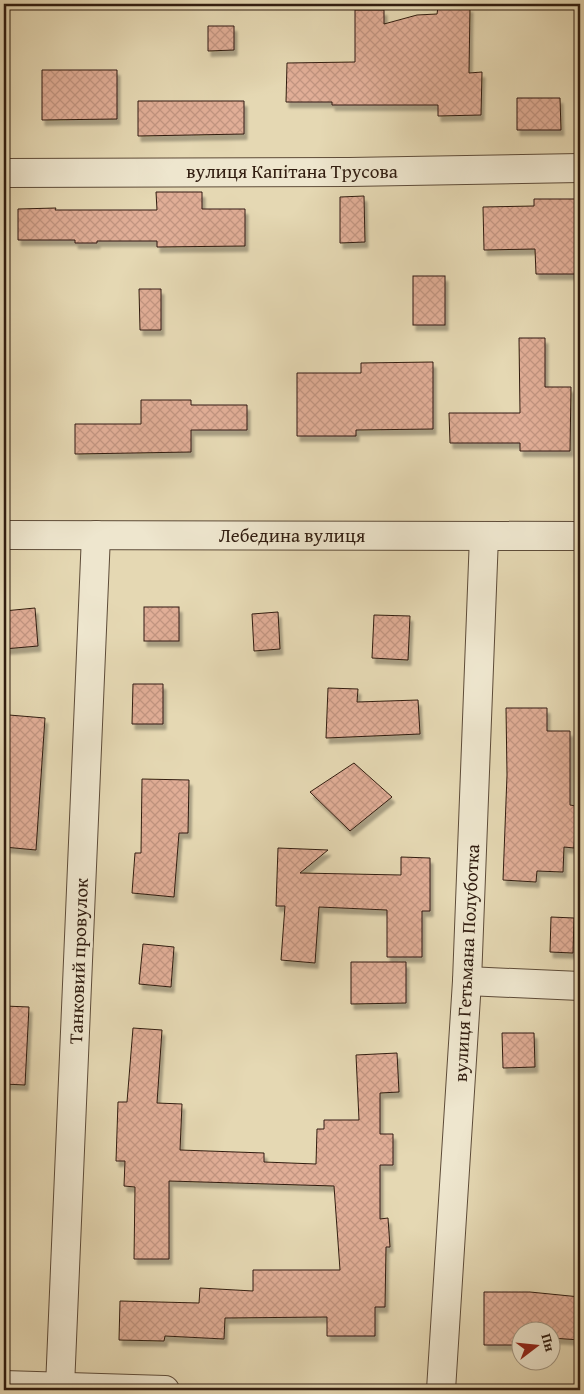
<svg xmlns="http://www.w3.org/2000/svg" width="584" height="1394" font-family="'Gentium Book Plus',serif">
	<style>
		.building { fill: url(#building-cross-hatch); stroke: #311d10; filter: url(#shadow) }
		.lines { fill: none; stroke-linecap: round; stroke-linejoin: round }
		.minor-casing { stroke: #5e4c39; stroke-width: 30 }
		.minor { stroke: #eee6ce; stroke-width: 28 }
		.labels { text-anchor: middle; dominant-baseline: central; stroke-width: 5; stroke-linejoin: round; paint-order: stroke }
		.street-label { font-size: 19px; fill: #311d10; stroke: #eee6ce }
	</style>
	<defs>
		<pattern id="building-cross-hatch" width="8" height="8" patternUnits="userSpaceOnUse" patternTransform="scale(1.25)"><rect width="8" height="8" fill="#e1ae97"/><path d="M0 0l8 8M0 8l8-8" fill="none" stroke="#c29581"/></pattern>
		<filter id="shadow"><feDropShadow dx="3" dy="5.5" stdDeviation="1" flood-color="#0004"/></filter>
	</defs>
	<rect width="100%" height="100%" fill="#e5d8b3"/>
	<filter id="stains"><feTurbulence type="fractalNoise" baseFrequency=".004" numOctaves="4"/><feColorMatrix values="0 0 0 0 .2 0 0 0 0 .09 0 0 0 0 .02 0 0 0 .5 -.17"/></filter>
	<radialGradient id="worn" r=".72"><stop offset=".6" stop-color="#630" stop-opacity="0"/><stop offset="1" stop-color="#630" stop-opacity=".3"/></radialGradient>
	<!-- building -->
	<g class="building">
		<path d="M438 7H470L469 73 482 72 481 115 438 116V105H332V102H286L287 63 355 62V10H384V24L417 15 437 14Z"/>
		<path d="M208 26H234V50L208 51Z"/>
		<path d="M42 70H117V119L42 120Z"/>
		<path d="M517 98H560L561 130H517Z"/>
		<path d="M138 101H244V134L138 136Z"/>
		<path d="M156 192H202V209H245V246L157 247V241H97V243H75V240H18V209L56 208 55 210H157Z"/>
		<path d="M364 196 365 242 340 243V197Z"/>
		<path d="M534 199H580V274H536L535 249 484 250 483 207 534 206Z"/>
		<rect x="413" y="276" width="32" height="49"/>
		<path d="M139 289H161V330H140Z"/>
		<path d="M519 338H545V387H571L570 451H520V443H450L449 413H520Z"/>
		<path d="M433 362V429L356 430V436H297V373H361V363Z"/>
		<path d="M141 400H191V405H247V430H191V452L75 454V424H141Z"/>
		<rect x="144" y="607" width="35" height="34"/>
		<path d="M35 608 38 646 4 649V611Z"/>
		<path d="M278 612 280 649 254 651 252 614Z"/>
		<path d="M374 615 410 616 408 660 372 658Z"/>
		<path d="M133 684H163V724H132Z"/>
		<path d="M328 688 358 689 357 702 418 700 420 734 326 738Z"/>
		<path d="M506 708H547V731H570V805L576 806 574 848 564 847 563 872 537 871 536 882 503 880 507 775Z"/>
		<path d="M9 715 45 718 36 850 4 847V782Z"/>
		<path d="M354 763 392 797 350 831 310 792Z"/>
		<path d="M142 779 189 780 188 833H179L174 897 132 893 135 853H141Z"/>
		<path d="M278 848 328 850 300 873 401 875V857L430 858V911H422V957H387V910L319 907 315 963 281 960 285 906H276Z"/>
		<path d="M551 917 574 918 573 953 550 952Z"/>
		<path d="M143 944 174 947 171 987 139 984Z"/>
		<path d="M351 962H406V1003L351 1004Z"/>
		<path d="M4 1006 29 1007 25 1085 4 1084Z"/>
		<path d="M133 1028 162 1030 157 1103 182 1104 180 1150 264 1153V1162L316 1164 317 1129H324V1120H359L356 1055 397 1053 399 1092 380 1093V1134H393V1165H380V1219L388 1218 390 1247H386L385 1307H375V1336H327V1317L225 1318 224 1339 165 1336 164 1341 119 1340 120 1301 199 1303 200 1288 253 1291V1270H340L334 1186 169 1181V1259H134L135 1187 124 1186 125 1161H116L118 1102H127Z"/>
		<path d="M502 1033H534L535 1067 503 1068Z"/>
		<path d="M484 1292H530L580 1297V1340L552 1338V1332H522V1345H484Z"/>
	</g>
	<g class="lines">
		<!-- minor casing -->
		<g class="minor-casing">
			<g id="minor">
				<path d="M4 173 349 172 580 168"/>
				<path d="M4 535 580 536"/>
				<path d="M467 981 580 986"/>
				<path d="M4 1385 165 1390"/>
				<path d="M60 1387 96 535"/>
				<path d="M441 1390 467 981 484 536"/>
			</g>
		</g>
		<!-- minor -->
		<use href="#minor" class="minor"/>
	</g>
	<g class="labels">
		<!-- street labels -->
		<g class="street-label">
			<text x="292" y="171">вулиця Капітана Трусова</text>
			<text x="292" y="535">Лебедина вулиця</text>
			<text transform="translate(78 961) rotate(-88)">Танковий провулок</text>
			<text transform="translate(466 963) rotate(-87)">вулиця Гетьмана Полуботка</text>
		</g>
	</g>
	<!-- margin -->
	<rect width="584" height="1394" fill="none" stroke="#e5d8b3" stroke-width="20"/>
	<rect x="5" y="5" width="574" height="1384" fill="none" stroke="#311d10" stroke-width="2.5"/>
	<rect x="10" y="10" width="564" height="1374" fill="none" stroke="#311d10"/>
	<!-- north arrow -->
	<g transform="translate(536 1346) rotate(74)"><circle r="24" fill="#eee6ce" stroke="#a29682"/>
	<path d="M0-4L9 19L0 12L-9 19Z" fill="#8f2418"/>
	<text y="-8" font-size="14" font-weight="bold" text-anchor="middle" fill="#311d10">Пн</text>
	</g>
	<rect width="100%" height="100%" filter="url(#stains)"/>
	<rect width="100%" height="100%" fill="url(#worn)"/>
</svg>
